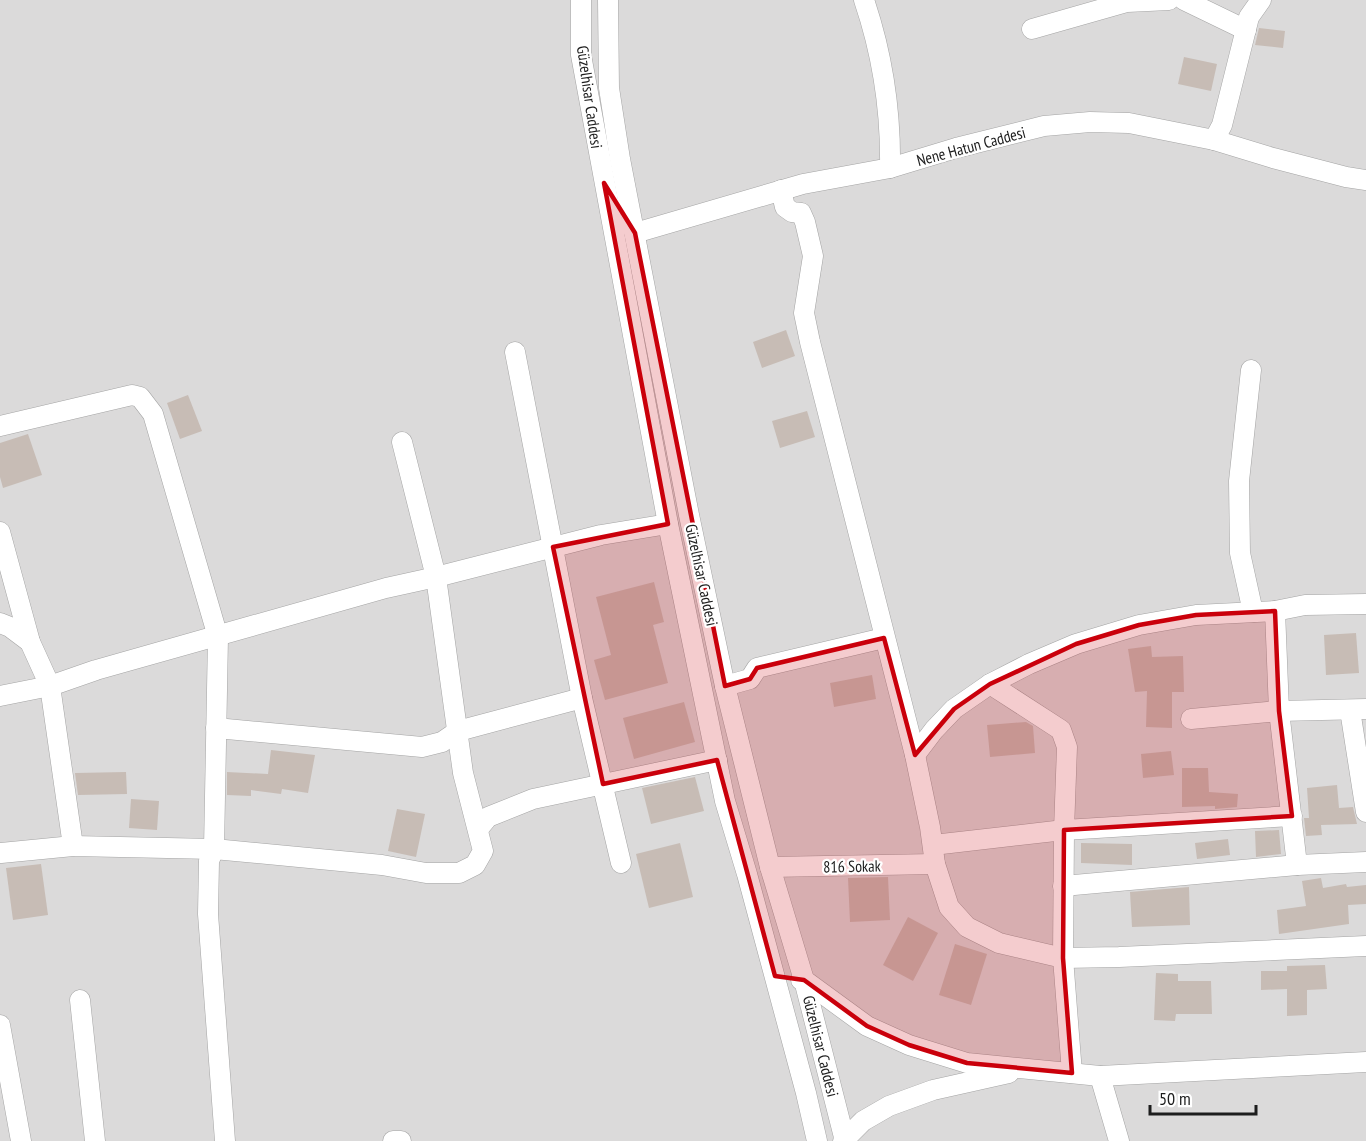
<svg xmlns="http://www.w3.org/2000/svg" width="1366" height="1141" font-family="'PT Sans Narrow',sans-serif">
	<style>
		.residential { fill: #dbdada }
		.building { fill: #c7bcb5 }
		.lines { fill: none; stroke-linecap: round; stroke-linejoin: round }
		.minor-casing { stroke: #a4a4a4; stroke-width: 21 }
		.minor { stroke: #fff; stroke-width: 20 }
		.marked { fill: #ca000b; fill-opacity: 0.2; stroke: #ca000b; stroke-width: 4.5; stroke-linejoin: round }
		.labels { text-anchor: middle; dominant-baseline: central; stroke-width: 4.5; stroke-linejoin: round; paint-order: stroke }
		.street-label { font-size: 16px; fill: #1d1d1d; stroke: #fff }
	</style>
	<rect width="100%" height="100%" fill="#efeae2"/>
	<!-- residential -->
	<rect class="residential" x="0" y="0" width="1366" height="1141"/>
	<!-- building -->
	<g class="building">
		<path d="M1259 28 1285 31 1283 48 1255 45Z"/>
		<path d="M1184 57 1217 64 1211 91 1178 84Z"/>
		<path d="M786 330 795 356 762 368 753 342Z"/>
		<path d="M188 395 202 431 180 439 167 403Z"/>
		<path d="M807 411 815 437 780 448 772 421Z"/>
		<path d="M28 434 42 475 3 488 0 477V443Z"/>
		<path d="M654 582 664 622 653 625 668 683 605 700 594 660 611 655 596 597Z"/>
		<path d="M1356 633 1359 673 1326 675 1324 635Z"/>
		<path d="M1151 646 1152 657 1183 656 1184 692H1172V728L1146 727 1147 691 1135 692 1128 649Z"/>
		<path d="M872 675 876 699 834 707 830 683Z"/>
		<path d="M684 702 695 742 634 759 623 718Z"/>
		<path d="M1026 722 1033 726 1035 753 990 757 987 725Z"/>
		<path d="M271 750 315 755 308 793 282 789 281 794 251 790V796L227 795V772L268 774Z"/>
		<path d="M1171 751 1174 775 1143 778 1141 754Z"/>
		<path d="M1182 768H1208L1209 792 1238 794 1237 807 1215 809V806L1182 807Z"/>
		<path d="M126 772 127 794 78 795 75 773Z"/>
		<path d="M695 777 704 811 651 824 642 788Z"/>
		<path d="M1337 785 1339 808 1353 807 1357 824 1321 825 1322 835 1306 836 1304 818H1309L1307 788Z"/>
		<path d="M131 799 159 801 157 830 129 828Z"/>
		<path d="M397 809 425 814 416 857 388 851Z"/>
		<path d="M1279 830 1281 854 1256 857 1255 831Z"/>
		<path d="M1228 839 1230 855 1197 859 1195 843Z"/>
		<path d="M680 843 693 897 649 908 636 854Z"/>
		<path d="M1081 843 1132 844V865L1081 863Z"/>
		<path d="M41 864 48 915 13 920 6 868Z"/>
		<path d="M888 877 890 920 850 922 848 878Z"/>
		<path d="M1321 878 1323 888 1346 884 1347 887 1366 885V904L1348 905 1349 924 1279 934 1277 910 1306 906 1302 881Z"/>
		<path d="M1189 887 1190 925 1132 927 1130 892Z"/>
		<path d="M908 917 938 933 913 981 883 965Z"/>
		<path d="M955 944 987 954 971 1005 939 995Z"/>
		<path d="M1325 965 1327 989 1307 990V1015L1287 1016V989L1261 990V971H1287V966Z"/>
		<path d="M1156 973 1178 974V981H1211L1212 1014H1176L1175 1021 1154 1020Z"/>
	</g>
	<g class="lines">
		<!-- minor casing -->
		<g class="minor-casing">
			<g id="minor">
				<path d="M581 0V55L668 524 725 801 747 874 806 1093 817 1141"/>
				<path d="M608 0 609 88 620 159 689 515 725 686 770 867 804 980 845 1141"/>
				<path d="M864 0C883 56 891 109 890 168"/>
				<path d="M1184 0 1246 30"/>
				<path d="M1032 29 1127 2 1169 0"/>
				<path d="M1214 140 1222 125 1249 17 1261 0"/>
				<path d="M781 190 785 207 792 212 801 213 805 222 813 256 804 313 810 342 915 755 930 827 935 864 949 907 967 927 999 943 1063 958 1119 957 1366 946"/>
				<path d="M630 223 635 233 803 184 890 168 956 148 1044 126 1090 122 1129 123 1214 140 1273 158 1346 177 1366 180"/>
				<path d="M515 352 582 698 621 863"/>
				<path d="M1251 370 1239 481 1240 553 1253 612"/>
				<path d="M0 426 132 395 140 397 153 414 218 637 214 849 209 861 208 914 225 1141"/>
				<path d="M0 532 30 642 50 686 73 846"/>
				<path d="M1275 611 1279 711 1297 865"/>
				<path d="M0 623 10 627 30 642"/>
				<path d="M990 684 1061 730 1067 747 1064 830 1063 958 1072 1073"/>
				<path d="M725 686 750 679 757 668 884 638"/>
				<path d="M0 696 50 686 96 670 386 588 436 577 601 535 668 524"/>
				<path d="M1350 710 1366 812"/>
				<path d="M1191 719 1279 711 1366 709"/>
				<path d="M216 728 422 747 442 742 458 731 582 698"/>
				<path d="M915 755 934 730 954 709 990 684 1029 664 1076 644 1139 625 1196 615 1275 611 1305 605 1366 604"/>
				<path d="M478 829 488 817 533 799 717 760"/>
				<path d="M933 845 1064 830 1292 816"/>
				<path d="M1 853 73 846 214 849 382 865 426 873H459L475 865 483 851 463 773 436 577 402 442"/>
				<path d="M770 867 935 864"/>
				<path d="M1063 886 1297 865 1366 862"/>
				<path d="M801 980H804L867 1026 909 1045 967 1063 1100 1076 1366 1062"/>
				<path d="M80 1000 95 1141"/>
				<path d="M0 1025 21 1141"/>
				<path d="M1100 1076 1119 1141"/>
				<path d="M393 1141H401"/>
				<path d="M843 1141 863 1121 889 1106 933 1090 1009 1073"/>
			</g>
		</g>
		<!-- minor -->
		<use href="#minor" class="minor"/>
	</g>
	<!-- marked area -->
	<path class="marked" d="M604 183 635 233 725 686 750 679 757 668 884 638 915 755 954 709 990 684 1076 644 1139 625 1196 615 1275 611 1279 711 1292 816 1064 830 1063 958 1072 1073 967 1063 909 1045 867 1026 804 980 775 976 717 760 603 784 553 547 668 524Z"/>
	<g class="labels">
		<!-- street labels -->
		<g class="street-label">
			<text transform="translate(590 97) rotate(82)">Güzelhisar Caddesi</text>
			<text transform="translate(971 146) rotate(-15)">Nene Hatun Caddesi</text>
			<text transform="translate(702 575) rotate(78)">Güzelhisar Caddesi</text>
			<text transform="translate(852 866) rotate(-1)">816 Sokak</text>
			<text transform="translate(821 1046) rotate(76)">Güzelhisar Caddesi</text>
		</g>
	</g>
	<!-- scale -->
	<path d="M1150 1105v9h106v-9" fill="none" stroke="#1d1d1d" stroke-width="3"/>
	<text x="1159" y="1105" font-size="18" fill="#1d1d1d" stroke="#ffffff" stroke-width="4.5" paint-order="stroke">50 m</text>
</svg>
